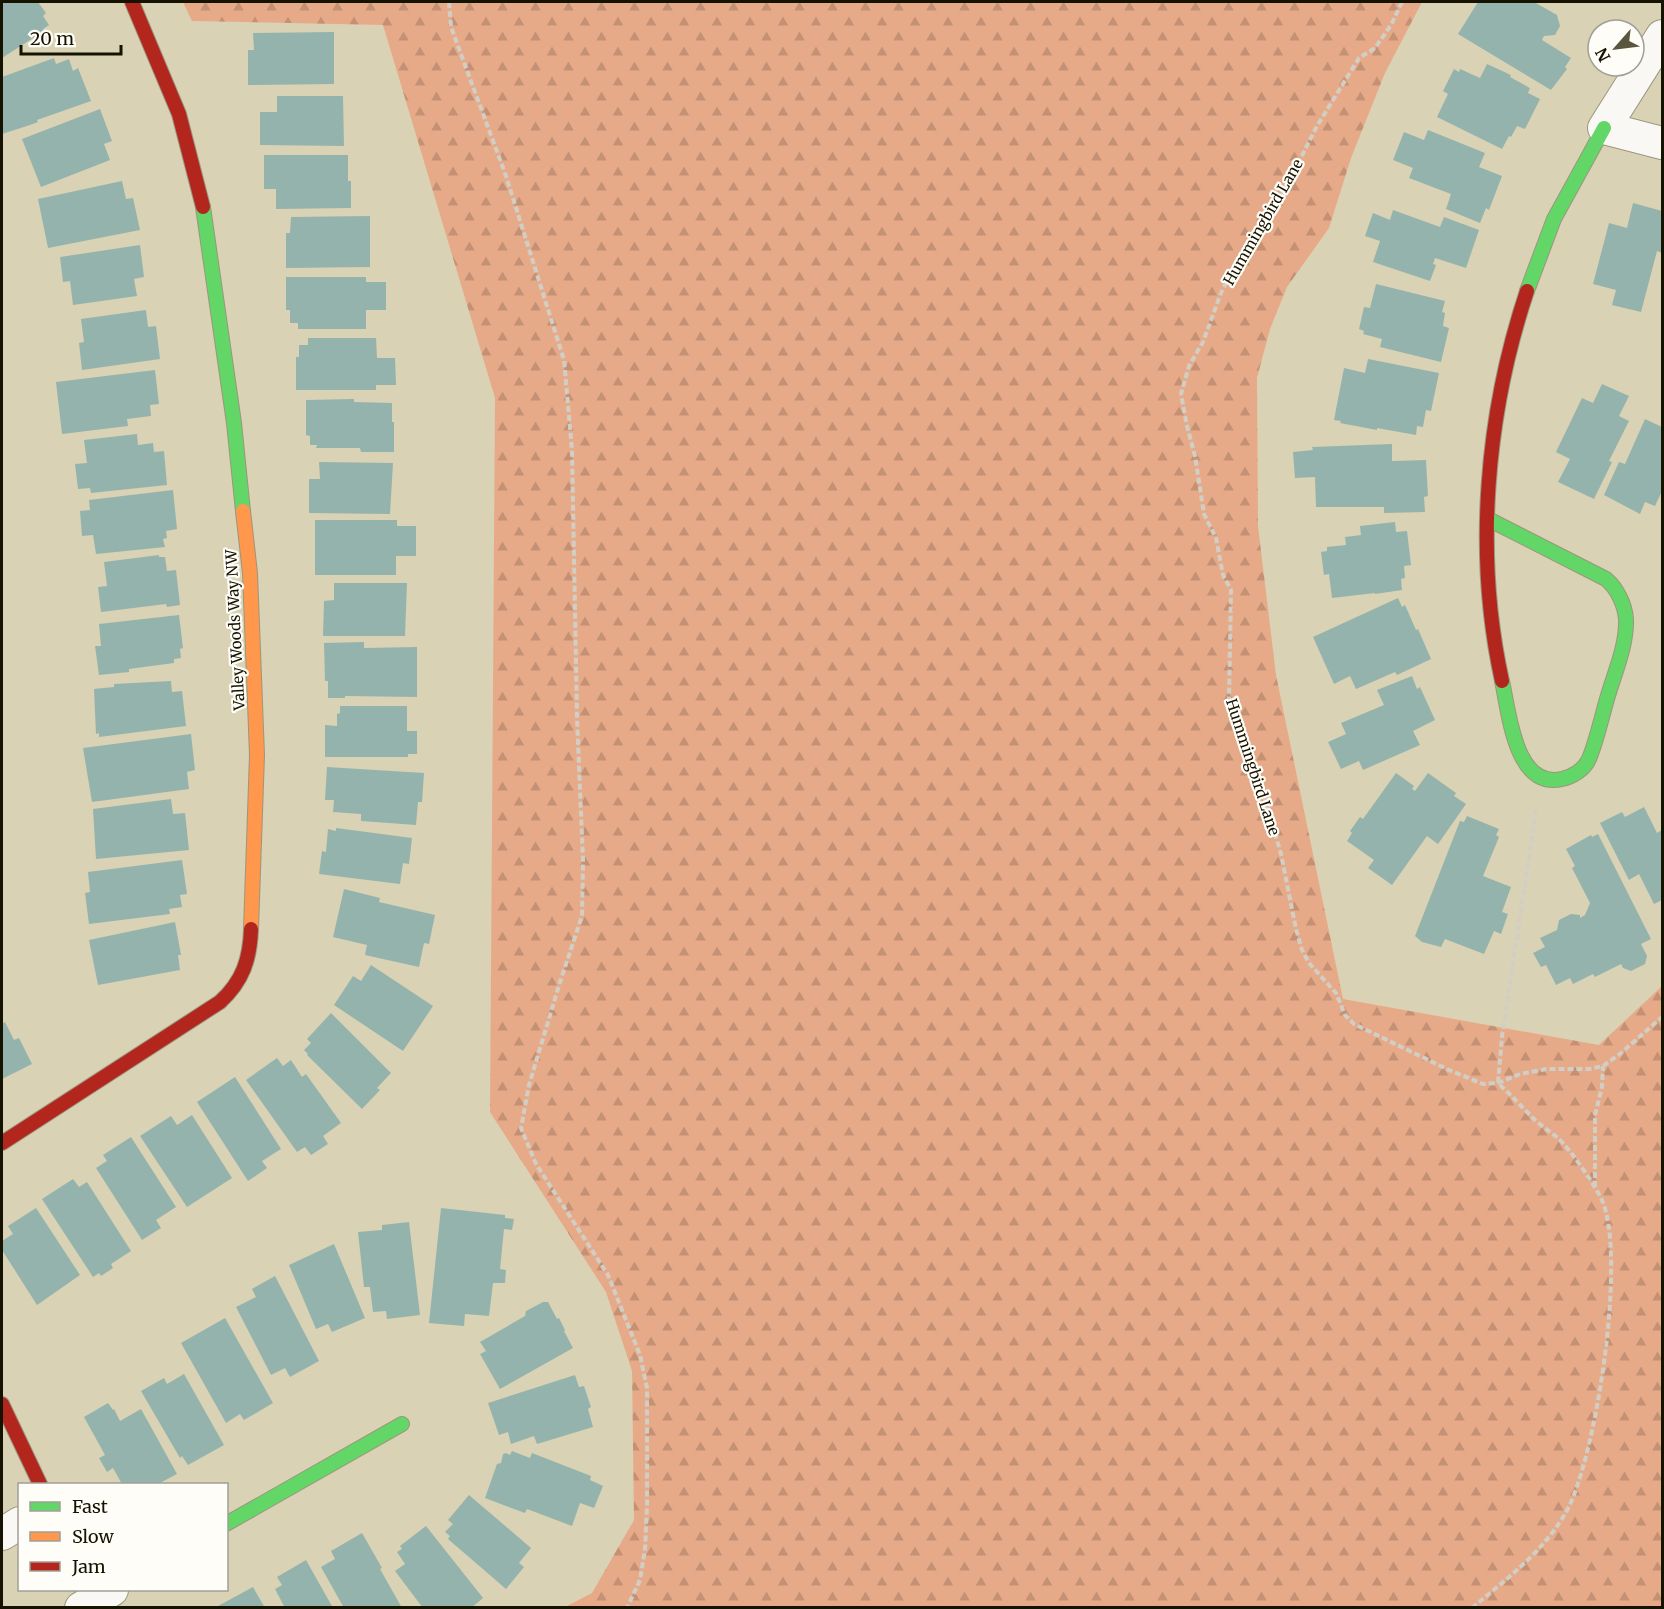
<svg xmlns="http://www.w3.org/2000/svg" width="1664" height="1609" font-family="Merriweather,serif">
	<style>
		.forest { fill: url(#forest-firs) }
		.building { fill: #95b3ad }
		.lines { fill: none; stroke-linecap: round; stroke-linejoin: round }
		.street-casing { stroke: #9b967e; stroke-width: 34 }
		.fast-casing { stroke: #9b967e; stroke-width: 16 }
		.slow-casing { stroke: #9b967e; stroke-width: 16 }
		.jam-casing { stroke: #9b967e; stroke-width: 16 }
		.path { stroke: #d1cfc5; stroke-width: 4; stroke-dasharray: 6 3; stroke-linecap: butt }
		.street { stroke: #f9f8f4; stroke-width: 32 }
		.fast { stroke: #63d668; stroke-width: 14 }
		.slow { stroke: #ff974d; stroke-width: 14 }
		.jam { stroke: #b3261e; stroke-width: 14 }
		.labels { text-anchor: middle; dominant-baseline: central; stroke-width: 4.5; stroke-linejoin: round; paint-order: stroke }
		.street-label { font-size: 15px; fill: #161200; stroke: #fefdf8 }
	</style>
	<defs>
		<pattern id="forest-firs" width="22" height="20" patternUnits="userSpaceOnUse" patternTransform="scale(1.5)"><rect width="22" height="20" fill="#e7aa89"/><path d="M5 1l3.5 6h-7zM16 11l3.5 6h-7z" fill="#c59174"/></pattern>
	</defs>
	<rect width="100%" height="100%" fill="#d9d2b4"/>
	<!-- forest -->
	<path class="forest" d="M183 2H1422L1385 73 1351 158 1329 228 1287 287 1270 329 1257 378 1258 526 1276 675 1343 999 1599 1045 1662 986V1607H565L592 1593 634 1520 632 1371 606 1292 490 1112 495 398 383 25 192 21Z"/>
	<!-- building -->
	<g class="building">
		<path d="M2 2H38L46 13 43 16 49 25 43 29 44 31 2 58Z"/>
		<path d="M1478 2H1534L1557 15 1560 26 1555 35 1544 36 1542 40 1571 58 1565 67 1567 69 1551 90 1458 34Z"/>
		<path d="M334 32V84L248 85V50H254L253 33Z"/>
		<path d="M54 58 56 64 69 59 73 71 78 68 91 101 37 120 38 122 27 126 2 134V77Z"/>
		<path d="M1487 64 1511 75 1510 77 1530 88 1528 93 1540 99 1525 129 1517 126 1511 137 1509 136 1502 149 1437 117 1448 94 1443 91 1454 69 1459 72 1460 69 1480 78Z"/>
		<path d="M277 96H343L344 146 260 145V112H277Z"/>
		<path d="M100 109 112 141 104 144 110 160 41 187 22 139Z"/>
		<path d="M1428 130 1485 153 1479 167 1502 176 1489 210 1486 208 1480 223 1446 209 1451 194 1409 178 1413 168 1393 160 1404 132 1424 140Z"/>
		<path d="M264 155H348V181H351V208L276 209V189H264Z"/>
		<path d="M122 181 126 199 133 198 140 230 48 248 38 199Z"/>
		<path d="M1633 203 1662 211V253L1657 251 1641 312 1612 305 1616 290 1593 284 1609 223 1627 228Z"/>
		<path d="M1393 210 1440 227 1444 217 1479 230 1466 268 1435 258 1433 264 1436 265 1430 281 1373 262 1380 241 1365 236 1373 213 1390 220Z"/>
		<path d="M370 216V267L286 268V233H290L291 217Z"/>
		<path d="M140 245 144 277 134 279 137 296 73 305 70 281 63 282 60 257Z"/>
		<path d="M286 277H366V282H386V310H366V329H298V323H290V310H286Z"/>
		<path d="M1376 284 1445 301 1442 312 1445 313 1443 326 1449 328 1441 362 1380 347 1382 339 1363 334 1364 331 1359 329 1364 307 1370 308Z"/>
		<path d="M146 310 148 327 156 326 160 359 82 370 79 343 84 342 81 319Z"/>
		<path d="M308 338H376L377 358H395L396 385H376V390H296V357H299V345H308Z"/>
		<path d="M1368 359 1439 373 1431 411 1426 410 1423 427 1417 426 1416 435 1377 428V430L1340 423 1341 421 1334 420 1344 368 1365 373Z"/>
		<path d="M155 370 159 404 150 405 151 416 127 419 128 426 62 434 56 382Z"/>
		<path d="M1602 384 1629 396 1619 416 1629 421 1609 461 1612 462 1594 499 1558 482 1570 459 1556 452 1582 398 1593 403Z"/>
		<path d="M354 399V402L392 403V422H394V452H361L360 448H316L317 445H310V436L306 435V400Z"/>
		<path d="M1645 419 1662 427V491L1655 506 1645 502 1640 514 1604 495 1619 462 1625 464Z"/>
		<path d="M137 434 138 445 153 443 154 452 164 451 167 485 91 493 90 488 78 489 75 464 87 463 84 440Z"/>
		<path d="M1392 444V461L1426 460 1428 496 1424 497 1425 512 1384 513V507H1316L1315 477 1295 478 1293 452 1313 450 1312 447Z"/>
		<path d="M319 462 393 463 390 514 309 513V479H320Z"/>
		<path d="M173 490 177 529 166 531 167 538 163 539 165 547 96 554 93 535 82 536 80 511 90 510 89 500Z"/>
		<path d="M315 520H397V526H416V556H396V575H315Z"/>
		<path d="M1395 522 1396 532 1407 531 1411 565 1404 566 1405 578 1401 579 1402 590 1375 594V593L1332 598 1329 574 1324 575 1321 552 1327 551V547L1346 545 1345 537 1361 535 1360 526Z"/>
		<path d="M159 555V557H165L167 571 176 570 180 605 167 607 166 604 101 612 98 587 107 586 104 562Z"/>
		<path d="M334 583H407L405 636H323L324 601 334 600Z"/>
		<path d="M1398 598 1402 607 1405 605 1416 630 1418 629 1431 659 1397 675 1395 672 1356 689 1350 676 1334 684 1313 637Z"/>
		<path d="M179 615 183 648 180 649 181 658 174 659V663L129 669V672L99 675 95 646H101L99 624Z"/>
		<path d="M364 642V648L417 647V697L345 696V698H328V681H325L324 643Z"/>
		<path d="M1412 676 1417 689 1420 687 1435 720 1413 731 1420 745 1363 770 1359 761 1341 769 1328 742 1346 734 1341 723 1384 705 1377 690Z"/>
		<path d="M171 681 172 692 182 691 186 726 99 737V733L96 734 94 689 114 687V684Z"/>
		<path d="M340 706H407V731H417V754H408V757H325V725L337 726V714L340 713Z"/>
		<path d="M191 734 195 770 187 772 189 789 92 802 83 748Z"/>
		<path d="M327 767 424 773 422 802H418L416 825 361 821V814L333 812 334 800H325Z"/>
		<path d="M1396 773 1414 786 1412 789 1415 791 1428 773 1456 793 1454 796 1466 804 1438 844 1427 836 1392 885 1368 868 1374 860 1347 841 1352 833 1350 831 1360 817 1363 819Z"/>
		<path d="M171 799 173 814 185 813 189 850 96 859 93 809Z"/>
		<path d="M1644 807 1657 833 1662 830V900L1654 904 1639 874 1629 880 1600 823 1622 812 1625 817Z"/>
		<path d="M1467 816 1499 829 1496 835 1499 837 1483 876 1511 887 1502 912 1508 914 1501 934 1494 931 1484 954 1445 939 1441 947 1422 942 1415 936 1460 821 1464 822Z"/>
		<path d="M336 828 412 838 409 864 403 863 400 884 319 874 322 851 326 852 328 829 336 831Z"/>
		<path d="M1598 834 1651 939 1641 944 1647 956 1645 964 1631 971 1623 968 1621 964 1595 977 1593 974 1573 984 1570 978 1556 985 1546 965 1541 967 1533 953 1545 947 1540 938 1557 930 1559 920 1571 914 1580 915V918L1585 915 1590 903 1572 868 1575 866 1566 849 1591 835 1592 837Z"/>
		<path d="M182 860 187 894 180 895 182 907 169 909 170 914 89 924 85 893 90 892 88 872Z"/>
		<path d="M344 889 380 898 379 902 435 915 429 944 424 943 419 967 365 955 367 945 333 937Z"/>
		<path d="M175 922 181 955H178L180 970 98 985 89 940Z"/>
		<path d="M371 965 433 1006 403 1051 334 1005 353 976 361 981Z"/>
		<path d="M331 1013 391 1073 377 1088 380 1090 362 1109 307 1055 308 1054 304 1050 311 1043 307 1039Z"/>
		<path d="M5 1022 14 1040 19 1038 32 1064 2 1079V1024Z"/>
		<path d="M277 1058 283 1066 291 1060 302 1077 306 1074 341 1123 323 1136 328 1144 311 1155 305 1147 297 1152 246 1080Z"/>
		<path d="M235 1077 281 1149 262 1161 267 1168 248 1181 197 1102Z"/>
		<path d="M192 1115 232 1178 187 1207 140 1136 171 1116 177 1125Z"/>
		<path d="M131 1137 176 1207 156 1220 161 1228 142 1240 96 1168 107 1161 103 1155Z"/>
		<path d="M73 1179 79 1187 87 1182 131 1251 111 1264 113 1268 101 1276 99 1273 93 1277 42 1199Z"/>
		<path d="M36 1208 80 1275 37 1305 2 1250V1241L13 1234 8 1226Z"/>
		<path d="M441 1208 505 1215V1218L514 1219 512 1230 504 1229 500 1269 506 1270 505 1283H493L489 1316 465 1314 464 1326 429 1323Z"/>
		<path d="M409 1222 420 1315 387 1319 386 1311 373 1312 370 1287H364L358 1232 382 1230V1225Z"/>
		<path d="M334 1244 365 1318 332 1332 328 1324 316 1329 289 1265Z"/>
		<path d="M275 1276 319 1361 290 1377 285 1368 271 1375 236 1307 256 1297 252 1289Z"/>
		<path d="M543 1302H548L557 1319 559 1318 565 1330 564 1331 573 1348 500 1389 480 1354 486 1351 480 1342 525 1316 526 1311Z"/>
		<path d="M225 1318 273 1403 244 1420 240 1414 226 1423 181 1343Z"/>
		<path d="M184 1374 224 1445 188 1465 182 1456 180 1458 141 1391 164 1378 167 1384Z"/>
		<path d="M575 1375 579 1387 584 1386 591 1407 588 1409 593 1427 537 1444 534 1436 511 1444 508 1432 499 1435 488 1403Z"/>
		<path d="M108 1403 113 1410 114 1409 120 1421 141 1409 177 1474 158 1484H122L113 1468 107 1472 99 1458 105 1455 84 1417Z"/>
		<path d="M512 1451 530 1458 532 1453 591 1476 590 1480 603 1486 594 1508 580 1503 572 1526 527 1509 525 1513 485 1498 497 1464 501 1463 503 1454 506 1453 510 1455Z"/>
		<path d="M469 1495 531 1548 519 1563 524 1567 506 1589 448 1539 450 1536 445 1532 453 1524 448 1520Z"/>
		<path d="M426 1526 483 1598 471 1608H423L395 1571 405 1564 397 1552 402 1549 400 1546Z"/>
		<path d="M362 1533 382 1568 380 1569 402 1608H344L321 1567 335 1559 331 1551Z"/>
		<path d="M306 1560 333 1608H285L275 1589 282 1585 277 1577Z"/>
		<path d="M253 1587 265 1608H219L218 1606Z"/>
	</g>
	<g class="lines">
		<!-- street casing -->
		<g class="street-casing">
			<g id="street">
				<path d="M1662 36 1604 128 1662 143"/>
				<path d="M2 1534 20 1523"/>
				<path d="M81 1608 112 1590"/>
			</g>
		</g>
		<!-- fast casing -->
		<g class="fast-casing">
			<g id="fast">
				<path d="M203 207 234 423 243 511"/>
				<path d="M1527 291 1554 219 1604 128"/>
				<path d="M1488 519 1606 579C1617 588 1625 605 1626 619 1627 646 1614 674 1607 699 1602 716 1595 747 1588 761 1583 770 1572 777 1562 779 1515 790 1509 712 1502 681"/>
				<path d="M226 1524 402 1424"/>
			</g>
		</g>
		<!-- slow casing -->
		<g class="slow-casing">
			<path id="slow" d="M243 511 250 573 257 755 251 929"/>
		</g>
		<!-- jam casing -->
		<g class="jam-casing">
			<g id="jam">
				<path d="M132 2 179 114 203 207"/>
				<path d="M1502 681C1474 554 1486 414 1527 291"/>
				<path d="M2 1143 220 1002C243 981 250 959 251 929"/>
				<path d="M2 1404 40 1484"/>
			</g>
		</g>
		<!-- path -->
		<g class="path">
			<path d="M449 2 451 27 506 176 564 360 572 450 577 718 583 861 582 916 560 982 529 1085 521 1128 536 1164 608 1275 640 1355 647 1388V1506L645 1549 640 1580 627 1608"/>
			<path d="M1402 2 1391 25 1375 48 1359 58 1317 126 1283 193 1239 256 1221 293 1203 342 1189 366 1181 394 1187 426 1195 456 1204 514 1216 538 1223 575 1231 590 1229 700 1265 799 1281 854 1296 929 1302 950 1309 963 1336 993 1345 1015 1354 1024 1449 1070 1483 1084 1498 1083 1520 1074 1546 1069H1589L1603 1066 1621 1053 1662 1017"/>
			<path d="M1595 1187V1115L1602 1087 1603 1066"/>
			<path d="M1472 1608C1505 1580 1542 1553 1565 1514 1596 1462 1628 1252 1601 1198 1592 1181 1572 1152 1559 1139 1551 1132 1541 1126 1534 1119 1522 1107 1511 1095 1498 1083L1502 1036 1536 811"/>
		</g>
		<!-- street -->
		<use href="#street" class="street"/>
		<!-- fast -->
		<use href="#fast" class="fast"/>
		<!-- slow -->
		<use href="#slow" class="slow"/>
		<!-- jam -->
		<use href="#jam" class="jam"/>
	</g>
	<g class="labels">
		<!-- street labels -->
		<g class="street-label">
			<text transform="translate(1263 222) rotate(-60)">Hummingbird Lane</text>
			<text transform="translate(235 630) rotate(-93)">Valley Woods Way NW</text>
			<text transform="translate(1253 767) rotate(72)">Hummingbird Lane</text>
		</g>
	</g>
	<!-- border -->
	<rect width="1664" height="1609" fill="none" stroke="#161200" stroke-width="6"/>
	<!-- legend -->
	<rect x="18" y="1483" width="210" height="108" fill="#fefdf8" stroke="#a19f95" stroke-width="1.5"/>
	<rect x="30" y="1502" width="30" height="9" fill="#63d668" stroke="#a19f95" stroke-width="1.5"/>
	<text x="72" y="1513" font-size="18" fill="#161200">Fast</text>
	<rect x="30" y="1532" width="30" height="9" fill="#ff974d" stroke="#a19f95" stroke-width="1.5"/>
	<text x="72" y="1543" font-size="18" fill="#161200">Slow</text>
	<rect x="30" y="1562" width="30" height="9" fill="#b3261e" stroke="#a19f95" stroke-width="1.5"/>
	<text x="72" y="1573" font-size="18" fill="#161200">Jam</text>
	<!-- north arrow -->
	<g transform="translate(1616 48) rotate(242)"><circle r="28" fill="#fefdf8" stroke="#a19f95" stroke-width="1.5"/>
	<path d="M0-4.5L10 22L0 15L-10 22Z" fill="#5a553f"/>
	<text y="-9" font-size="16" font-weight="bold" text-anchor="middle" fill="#161200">N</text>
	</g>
	<!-- scale -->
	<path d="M21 45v9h100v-9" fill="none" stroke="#161200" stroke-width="3"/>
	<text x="30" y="45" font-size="18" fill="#161200" stroke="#fefdf8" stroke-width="4.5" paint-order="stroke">20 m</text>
</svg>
